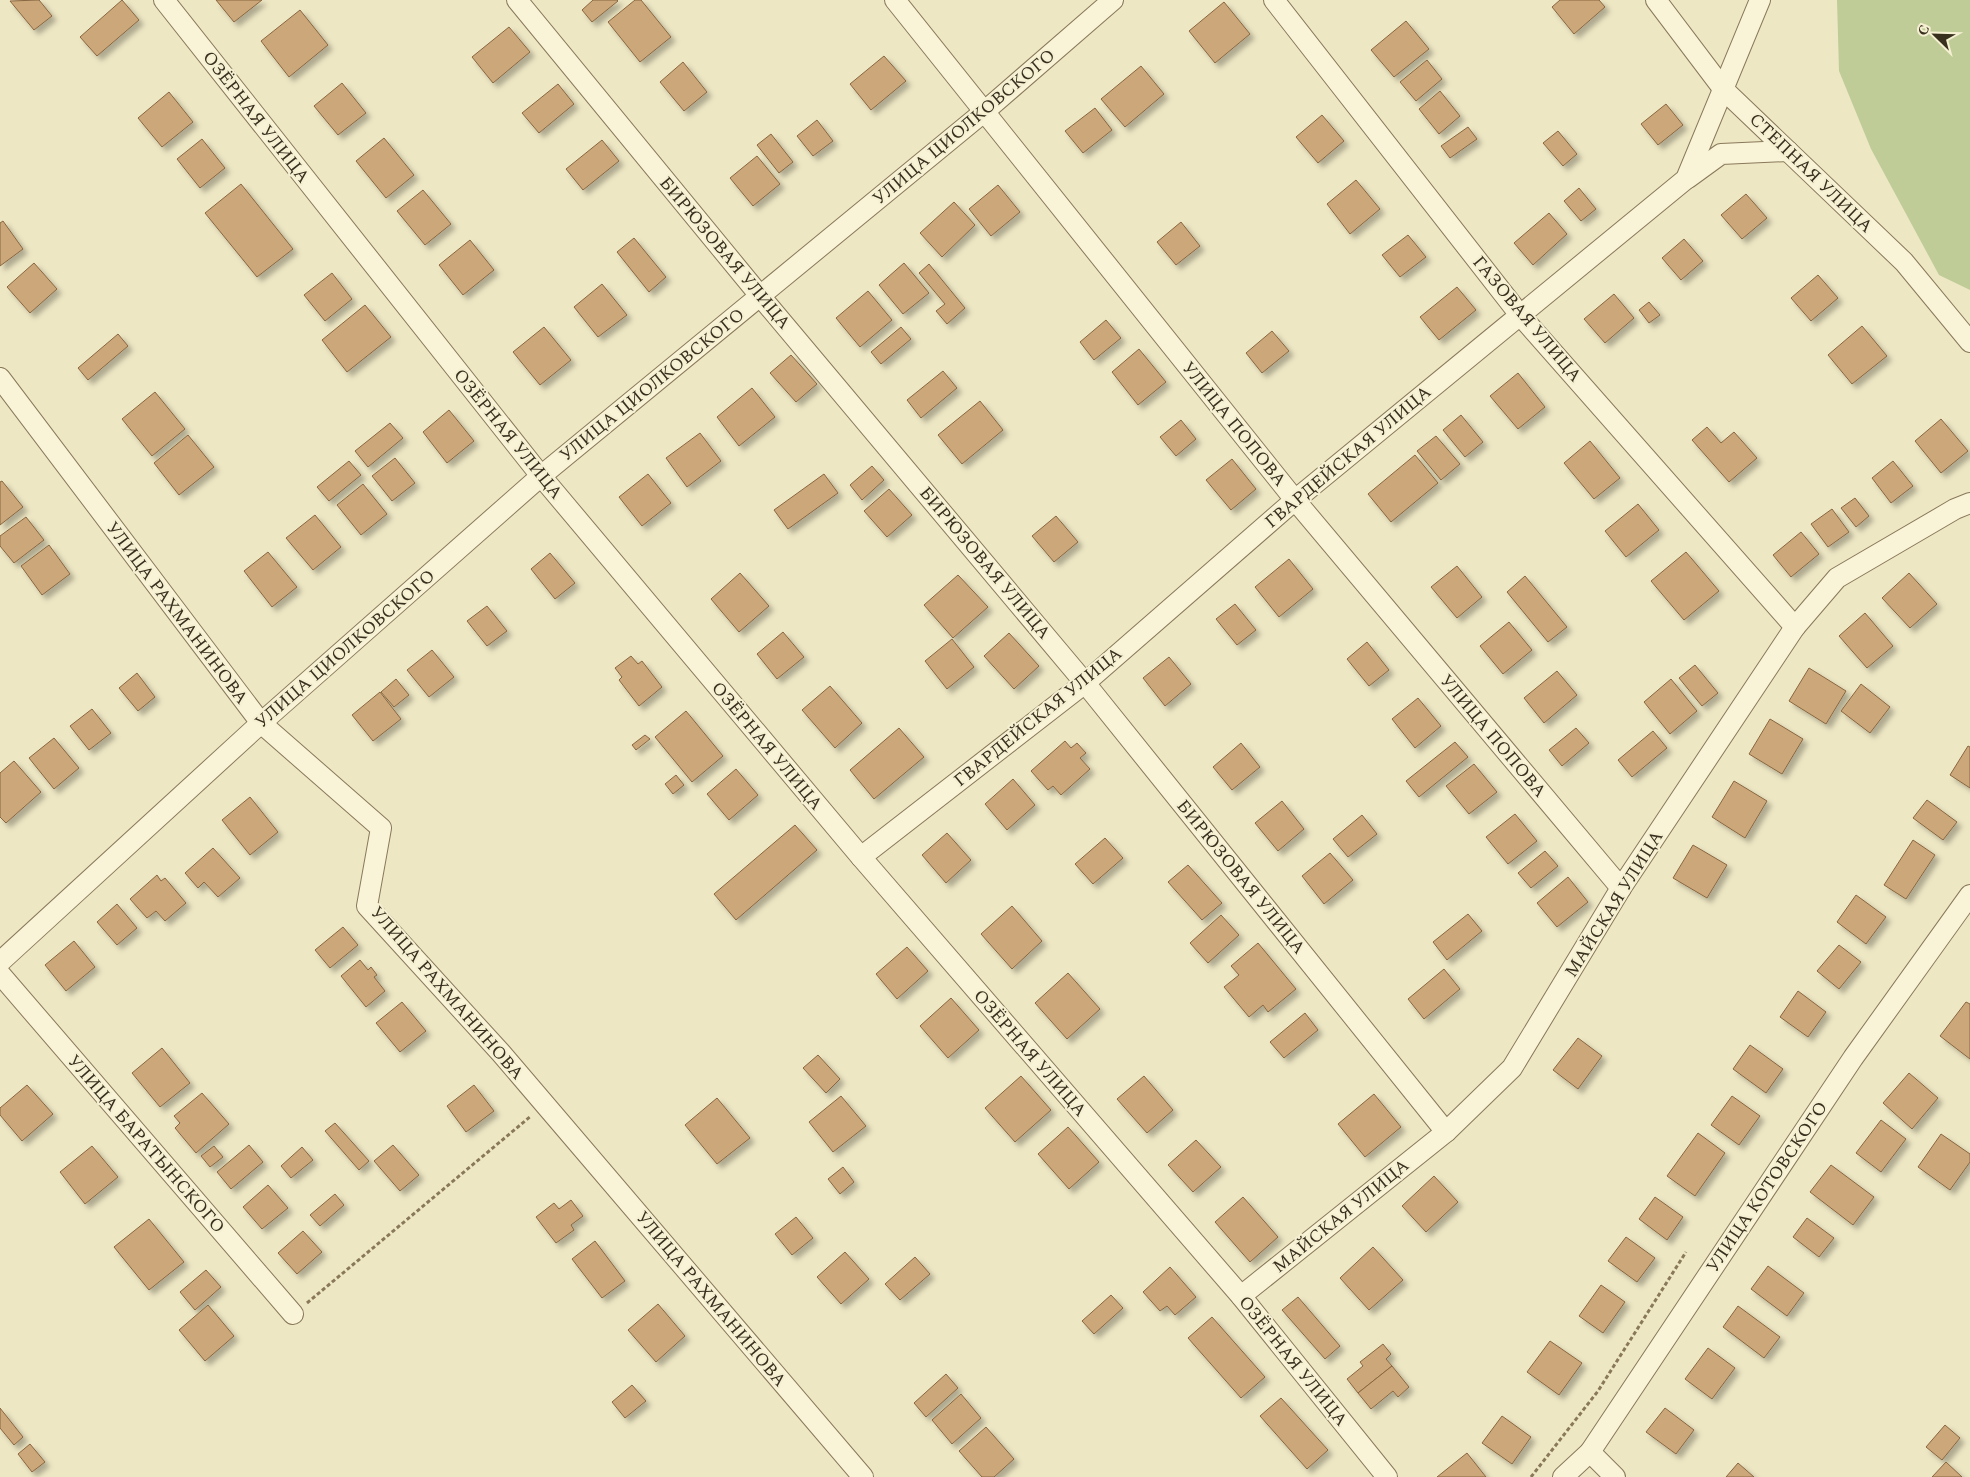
<svg xmlns="http://www.w3.org/2000/svg" width="1970" height="1477" font-family="Spectral,serif">
	<style>
		.green { fill: #bfcc97 }
		.building { fill: #cca779; stroke: #886640; filter: url(#shadow) }
		.lines { fill: none; stroke-linecap: round; stroke-linejoin: round }
		.minor-casing { stroke: #89795a; stroke-width: 22 }
		.path { stroke: #89795a; stroke-width: 3; stroke-dasharray: 4 2.5; stroke-linecap: butt }
		.minor { stroke: #f9f3d7; stroke-width: 20 }
		.labels { text-anchor: middle; dominant-baseline: central; stroke-width: 4; stroke-linejoin: round; paint-order: stroke }
		.street-label { font-size: 18px; fill: #392f1e; stroke: #f6f0d3 }
	</style>
	<defs>
		<filter id="shadow"><feDropShadow dx="4.5" dy="4.5" stdDeviation="2.5" flood-color="#0004"/></filter>
	</defs>
	<rect width="100%" height="100%" fill="#eee7c4"/>
	<!-- green -->
	<path class="green" d="M1837 0H1970V290L1939 275 1871 149 1839 71Z"/>
	<!-- building -->
	<g class="building">
		<path d="M39 0 52 16 34 30 10 1Z"/>
		<path d="M122 0 139 20 97 56 80 37Z"/>
		<path d="M216 0H262L234 22Z"/>
		<path d="M593 0H617L618 1 592 22 582 10Z"/>
		<path d="M635 0H641L671 37 640 62 608 22Z"/>
		<path d="M1560 0H1599L1605 7 1574 34 1552 7Z"/>
		<path d="M1224 2 1250 34 1215 63 1189 31Z"/>
		<path d="M300 10 328 45 289 77 261 41Z"/>
		<path d="M1406 21 1429 49 1394 77 1371 50Z"/>
		<path d="M509 27 530 52 493 83 472 57Z"/>
		<path d="M884 56 906 81 871 110 850 84Z"/>
		<path d="M1427 60 1442 79 1416 101 1400 82Z"/>
		<path d="M683 62 707 92 684 111 660 82Z"/>
		<path d="M1141 66 1164 94 1125 127 1101 99Z"/>
		<path d="M342 83 366 113 338 135 314 106Z"/>
		<path d="M558 84 574 104 539 133 522 113Z"/>
		<path d="M1440 91 1460 116 1439 134 1419 109Z"/>
		<path d="M169 92 193 122 162 147 138 118Z"/>
		<path d="M1666 104 1683 125 1658 145 1641 124Z"/>
		<path d="M1095 108 1112 130 1083 153 1065 131Z"/>
		<path d="M1322 115 1344 141 1318 163 1296 137Z"/>
		<path d="M817 120 833 141 813 156 797 136Z"/>
		<path d="M1468 127 1477 139 1450 158 1441 146Z"/>
		<path d="M1558 131 1577 154 1563 166 1543 143Z"/>
		<path d="M771 134 793 162 779 173 757 145Z"/>
		<path d="M384 138 414 175 386 198 356 161Z"/>
		<path d="M202 139 225 168 200 188 177 159Z"/>
		<path d="M602 140 619 161 583 190 566 169Z"/>
		<path d="M757 156 780 184 753 206 730 178Z"/>
		<path d="M1356 180 1380 209 1350 234 1327 204Z"/>
		<path d="M241 184 293 249 257 277 205 213Z"/>
		<path d="M998 185 1020 212 991 236 969 209Z"/>
		<path d="M1579 188 1596 209 1581 221 1564 201Z"/>
		<path d="M423 190 451 224 425 245 397 211Z"/>
		<path d="M1746 194 1767 218 1742 239 1721 215Z"/>
		<path d="M954 202 975 225 942 257 920 233Z"/>
		<path d="M1549 213 1567 234 1533 265 1514 243Z"/>
		<path d="M3 221 23 249 0 266V223Z"/>
		<path d="M1181 222 1200 246 1176 265 1157 242Z"/>
		<path d="M1408 235 1426 257 1400 277 1382 255Z"/>
		<path d="M634 238 666 277 649 292 617 252Z"/>
		<path d="M1684 239 1703 261 1681 280 1662 258Z"/>
		<path d="M470 240 494 270 463 295 439 265Z"/>
		<path d="M34 263 57 289 30 313 7 287Z"/>
		<path d="M904 263 929 293 903 314 879 285Z"/>
		<path d="M929 264 965 308 947 324 936 311 945 304 919 273Z"/>
		<path d="M332 273 352 299 325 321 304 295Z"/>
		<path d="M1818 275 1838 298 1811 321 1791 298Z"/>
		<path d="M602 284 627 315 598 337 574 307Z"/>
		<path d="M1457 287 1476 310 1439 340 1420 317Z"/>
		<path d="M868 291 892 320 860 347 836 318Z"/>
		<path d="M1614 294 1634 318 1605 343 1584 319Z"/>
		<path d="M1649 302 1660 315 1649 323 1639 310Z"/>
		<path d="M365 305 391 337 347 372 322 340Z"/>
		<path d="M1106 320 1121 338 1094 360 1080 342Z"/>
		<path d="M1862 326 1887 356 1852 384 1828 355Z"/>
		<path d="M544 327 571 360 540 385 513 352Z"/>
		<path d="M901 327 911 339 881 364 871 352Z"/>
		<path d="M1272 331 1289 351 1262 373 1246 353Z"/>
		<path d="M118 334 128 346 88 380 78 368Z"/>
		<path d="M1139 349 1166 382 1138 405 1112 372Z"/>
		<path d="M791 355 817 384 796 402 770 373Z"/>
		<path d="M943 371 957 388 921 418 907 400Z"/>
		<path d="M1518 373 1545 407 1518 429 1490 396Z"/>
		<path d="M752 388 775 417 739 446 717 417Z"/>
		<path d="M155 392 185 429 152 456 122 419Z"/>
		<path d="M980 401 1003 430 962 464 938 435Z"/>
		<path d="M449 410 474 441 447 463 423 432Z"/>
		<path d="M1461 415 1483 442 1465 457 1443 430Z"/>
		<path d="M1941 419 1968 451 1941 473 1915 441Z"/>
		<path d="M1181 420 1196 439 1176 456 1160 437Z"/>
		<path d="M390 423 403 438 368 467 355 451Z"/>
		<path d="M1707 427 1721 443 1734 432 1757 458 1729 482 1692 440Z"/>
		<path d="M700 433 721 461 687 487 666 458Z"/>
		<path d="M188 435 214 467 179 495 154 463Z"/>
		<path d="M1436 436 1460 464 1441 480 1417 451Z"/>
		<path d="M1590 441 1620 478 1594 499 1564 463Z"/>
		<path d="M1415 455 1438 483 1391 522 1368 494Z"/>
		<path d="M395 458 415 483 392 501 372 476Z"/>
		<path d="M1232 459 1256 489 1231 510 1206 480Z"/>
		<path d="M349 461 361 475 329 501 317 487Z"/>
		<path d="M1893 461 1913 486 1891 503 1872 478Z"/>
		<path d="M872 466 884 480 862 500 850 485Z"/>
		<path d="M648 474 671 503 642 526 619 497Z"/>
		<path d="M824 474 838 493 788 529 774 510Z"/>
		<path d="M2 481 23 507 0 525V482Z"/>
		<path d="M363 484 387 514 361 535 337 505Z"/>
		<path d="M889 489 912 515 887 537 864 511Z"/>
		<path d="M1855 498 1869 516 1856 527 1841 508Z"/>
		<path d="M1638 504 1659 530 1626 557 1605 531Z"/>
		<path d="M1832 509 1849 532 1828 547 1811 524Z"/>
		<path d="M315 515 341 547 313 570 286 538Z"/>
		<path d="M1056 516 1078 542 1054 562 1032 536Z"/>
		<path d="M26 517 44 540 14 563 0 546V536Z"/>
		<path d="M1801 532 1819 554 1791 577 1773 555Z"/>
		<path d="M49 545 70 574 42 595 21 566Z"/>
		<path d="M268 552 297 587 272 607 244 571Z"/>
		<path d="M1686 552 1719 591 1684 620 1651 581Z"/>
		<path d="M550 553 575 583 555 599 531 569Z"/>
		<path d="M1289 559 1313 589 1279 617 1255 587Z"/>
		<path d="M1457 566 1482 597 1457 618 1431 587Z"/>
		<path d="M740 573 769 606 739 632 711 599Z"/>
		<path d="M1909 573 1937 604 1910 628 1882 598Z"/>
		<path d="M958 575 988 607 953 638 924 605Z"/>
		<path d="M1525 576 1567 627 1548 642 1507 592Z"/>
		<path d="M1235 604 1256 630 1237 645 1216 619Z"/>
		<path d="M487 606 507 631 487 646 467 621Z"/>
		<path d="M1865 613 1893 646 1867 668 1839 636Z"/>
		<path d="M1509 622 1532 650 1503 674 1480 646Z"/>
		<path d="M783 632 804 657 777 679 757 654Z"/>
		<path d="M1009 633 1039 666 1014 689 984 656Z"/>
		<path d="M952 639 974 667 947 689 925 661Z"/>
		<path d="M1367 642 1389 670 1369 686 1347 659Z"/>
		<path d="M432 650 454 677 429 697 407 670Z"/>
		<path d="M631 656 638 664 642 661 662 687 639 706 619 680 622 677 615 668Z"/>
		<path d="M1169 657 1191 684 1165 706 1143 678Z"/>
		<path d="M1695 665 1718 693 1702 706 1679 678Z"/>
		<path d="M1809 668 1846 691 1826 724 1789 701Z"/>
		<path d="M1557 671 1577 695 1544 723 1524 698Z"/>
		<path d="M137 673 155 697 138 711 119 688Z"/>
		<path d="M396 679 409 695 394 707 381 692Z"/>
		<path d="M1671 679 1697 711 1670 734 1644 702Z"/>
		<path d="M1861 684 1890 707 1870 733 1841 711Z"/>
		<path d="M830 686 862 723 835 748 802 710Z"/>
		<path d="M380 692 401 719 373 741 352 715Z"/>
		<path d="M1418 698 1441 726 1415 748 1392 719Z"/>
		<path d="M92 709 111 733 89 750 70 726Z"/>
		<path d="M686 711 723 756 692 782 655 737Z"/>
		<path d="M1770 719 1803 739 1782 774 1749 754Z"/>
		<path d="M899 728 924 757 874 799 850 770Z"/>
		<path d="M1576 728 1589 743 1562 766 1549 750Z"/>
		<path d="M1653 731 1667 748 1632 777 1618 760Z"/>
		<path d="M645 735 650 739 636 750 632 745Z"/>
		<path d="M54 738 79 768 54 789 29 758Z"/>
		<path d="M1065 741 1071 748 1077 743 1086 753 1080 758 1090 769 1061 795 1053 786 1048 790 1031 771Z"/>
		<path d="M1455 742 1468 757 1419 797 1406 781Z"/>
		<path d="M1241 743 1260 767 1232 790 1213 767Z"/>
		<path d="M1968 746 1970 747V788L1950 775Z"/>
		<path d="M14 761 41 792 6 823 0 817V773Z"/>
		<path d="M1474 764 1497 792 1469 814 1446 786Z"/>
		<path d="M736 769 758 795 729 820 707 794Z"/>
		<path d="M676 775 684 785 673 794 665 784Z"/>
		<path d="M1013 779 1035 805 1007 830 985 804Z"/>
		<path d="M1734 781 1767 801 1745 838 1712 817Z"/>
		<path d="M250 797 278 832 250 855 222 820Z"/>
		<path d="M1927 800 1957 822 1943 840 1913 818Z"/>
		<path d="M1282 801 1304 829 1278 851 1255 823Z"/>
		<path d="M1515 814 1537 841 1508 864 1486 837Z"/>
		<path d="M1362 815 1377 834 1348 857 1333 839Z"/>
		<path d="M795 825 817 850 736 920 714 894Z"/>
		<path d="M947 833 971 860 946 883 922 855Z"/>
		<path d="M1105 838 1123 858 1093 884 1075 864Z"/>
		<path d="M1913 840 1935 855 1906 899 1884 885Z"/>
		<path d="M1693 845 1727 865 1707 898 1673 878Z"/>
		<path d="M213 848 240 878 218 897 204 882 198 888 185 873Z"/>
		<path d="M1545 851 1558 866 1531 888 1518 873Z"/>
		<path d="M1330 853 1353 880 1324 904 1302 876Z"/>
		<path d="M1188 865 1222 903 1202 920 1168 882Z"/>
		<path d="M157 875 161 881 165 878 186 903 165 921 156 911 147 918 130 899Z"/>
		<path d="M1568 877 1588 902 1557 927 1537 903Z"/>
		<path d="M1856 895 1886 917 1866 944 1837 922Z"/>
		<path d="M117 904 137 928 117 945 97 922Z"/>
		<path d="M1012 906 1042 941 1012 969 981 934Z"/>
		<path d="M1468 914 1482 931 1447 960 1433 942Z"/>
		<path d="M1221 915 1239 935 1208 963 1190 943Z"/>
		<path d="M343 927 358 945 330 968 315 950Z"/>
		<path d="M74 941 95 967 66 991 45 965Z"/>
		<path d="M1258 943 1296 989 1268 1012 1263 1005 1249 1017 1224 987 1239 975 1231 966Z"/>
		<path d="M1839 945 1861 962 1839 989 1817 971Z"/>
		<path d="M907 947 928 971 897 999 876 974Z"/>
		<path d="M360 960 368 970 371 967 377 975 374 977 385 991 366 1007 341 976Z"/>
		<path d="M1444 969 1460 989 1424 1019 1408 999Z"/>
		<path d="M1068 973 1100 1009 1067 1039 1035 1003Z"/>
		<path d="M1798 991 1826 1012 1808 1037 1780 1017Z"/>
		<path d="M951 998 979 1030 948 1058 920 1026Z"/>
		<path d="M402 1002 426 1031 400 1052 376 1023Z"/>
		<path d="M1966 1002 1970 1004V1059L1940 1036Z"/>
		<path d="M1305 1013 1318 1030 1284 1058 1270 1042Z"/>
		<path d="M1578 1038 1602 1056 1578 1089 1553 1070Z"/>
		<path d="M1750 1045 1783 1069 1766 1093 1733 1069Z"/>
		<path d="M162 1048 190 1083 160 1107 132 1073Z"/>
		<path d="M818 1055 840 1079 826 1093 803 1068Z"/>
		<path d="M1909 1073 1938 1098 1912 1129 1883 1103Z"/>
		<path d="M1021 1076 1051 1110 1015 1142 985 1108Z"/>
		<path d="M1144 1076 1173 1110 1147 1133 1117 1099Z"/>
		<path d="M27 1085 53 1114 22 1141 0 1115V1108Z"/>
		<path d="M474 1085 494 1111 466 1132 447 1106Z"/>
		<path d="M202 1093 229 1124 196 1153 175 1128 180 1123 174 1116Z"/>
		<path d="M1374 1094 1401 1127 1365 1157 1338 1124Z"/>
		<path d="M841 1096 866 1126 833 1152 809 1122Z"/>
		<path d="M1732 1096 1760 1116 1739 1145 1711 1125Z"/>
		<path d="M717 1098 750 1138 717 1164 685 1125Z"/>
		<path d="M1881 1120 1906 1139 1881 1172 1856 1153Z"/>
		<path d="M335 1123 369 1161 359 1170 325 1131Z"/>
		<path d="M1068 1127 1099 1162 1069 1189 1038 1154Z"/>
		<path d="M1698 1133 1725 1153 1695 1196 1667 1176Z"/>
		<path d="M1941 1134 1970 1154V1162L1950 1190 1918 1167Z"/>
		<path d="M1196 1140 1221 1167 1193 1192 1168 1165Z"/>
		<path d="M249 1145 263 1162 231 1189 217 1172Z"/>
		<path d="M393 1145 419 1175 400 1191 374 1161Z"/>
		<path d="M92 1146 118 1177 85 1204 60 1172Z"/>
		<path d="M214 1146 223 1157 210 1167 201 1156Z"/>
		<path d="M302 1147 313 1160 291 1178 281 1166Z"/>
		<path d="M1831 1165 1874 1197 1853 1225 1810 1192Z"/>
		<path d="M843 1167 854 1182 840 1194 828 1179Z"/>
		<path d="M1434 1176 1458 1202 1426 1232 1402 1206Z"/>
		<path d="M268 1185 288 1208 262 1229 243 1207Z"/>
		<path d="M335 1194 344 1205 320 1226 310 1215Z"/>
		<path d="M1243 1197 1278 1237 1250 1262 1215 1222Z"/>
		<path d="M1655 1197 1683 1217 1667 1240 1639 1219Z"/>
		<path d="M571 1200 583 1216 571 1225 574 1230 556 1243 536 1217 554 1203 559 1209Z"/>
		<path d="M796 1217 813 1238 792 1255 775 1234Z"/>
		<path d="M1807 1218 1834 1238 1819 1257 1793 1237Z"/>
		<path d="M149 1219 184 1262 149 1290 114 1247Z"/>
		<path d="M303 1231 322 1252 297 1274 278 1253Z"/>
		<path d="M1626 1237 1655 1258 1637 1282 1608 1261Z"/>
		<path d="M595 1241 625 1281 602 1298 572 1259Z"/>
		<path d="M1373 1247 1403 1280 1369 1310 1340 1278Z"/>
		<path d="M845 1252 869 1279 841 1304 817 1277Z"/>
		<path d="M915 1257 930 1274 900 1300 885 1284Z"/>
		<path d="M1768 1266 1804 1293 1787 1316 1751 1289Z"/>
		<path d="M1170 1267 1196 1297 1175 1315 1167 1306 1160 1311 1143 1292Z"/>
		<path d="M206 1270 221 1287 195 1310 180 1292Z"/>
		<path d="M1601 1285 1625 1302 1603 1333 1579 1316Z"/>
		<path d="M1111 1295 1123 1308 1094 1334 1082 1321Z"/>
		<path d="M1298 1297 1340 1346 1325 1359 1282 1310Z"/>
		<path d="M658 1304 685 1336 656 1362 628 1330Z"/>
		<path d="M208 1305 234 1336 205 1361 179 1330Z"/>
		<path d="M1738 1306 1780 1337 1764 1358 1723 1327Z"/>
		<path d="M1212 1317 1265 1377 1241 1398 1188 1338Z"/>
		<path d="M1550 1341 1582 1363 1559 1395 1527 1372Z"/>
		<path d="M1383 1344 1391 1354 1386 1359 1392 1366 1358 1393 1347 1379 1363 1366 1360 1362Z"/>
		<path d="M1708 1348 1735 1368 1712 1399 1685 1379Z"/>
		<path d="M1392 1366 1409 1387 1398 1397 1393 1391 1371 1409 1358 1393Z"/>
		<path d="M946 1374 958 1388 926 1417 914 1403Z"/>
		<path d="M632 1385 646 1401 625 1418 612 1402Z"/>
		<path d="M961 1394 981 1418 952 1444 932 1420Z"/>
		<path d="M1281 1398 1328 1450 1307 1469 1260 1416Z"/>
		<path d="M0 1408 23 1437 14 1445 0 1428Z"/>
		<path d="M1665 1408 1694 1430 1676 1454 1646 1432Z"/>
		<path d="M1502 1416 1531 1437 1512 1464 1482 1443Z"/>
		<path d="M1945 1425 1960 1438 1942 1460 1926 1447Z"/>
		<path d="M986 1427 1014 1459 994 1477H982L959 1451Z"/>
		<path d="M30 1444 45 1462 32 1472 18 1454Z"/>
		<path d="M1467 1453 1486 1477H1437Z"/>
		<path d="M1946 1462 1962 1477H1932Z"/>
		<path d="M1738 1463 1754 1477H1726Z"/>
	</g>
	<g class="lines">
		<!-- minor casing -->
		<g class="minor-casing">
			<g id="minor">
				<path d="M164 0 541 476 861 857 1241 1296 1387 1477"/>
				<path d="M517 0 761 297 1085 683 1446 1132"/>
				<path d="M895 0 1295 500 1621 888"/>
				<path d="M1274 0 1520 315 1795 627"/>
				<path d="M1656 0 1724 90 1904 262 1970 342"/>
				<path d="M1688 178 1721 154 1788 151"/>
				<path d="M0 378 261 723 381 828 367 906 501 1053 863 1477"/>
				<path d="M861 857 1085 683 1295 500 1686 179 1760 0"/>
				<path d="M0 962 261 723 541 476 985 111 1113 0"/>
				<path d="M0 974 293 1314"/>
				<path d="M1241 1296 1446 1132 1512 1068 1621 888 1795 627 1837 578 1955 509 1970 503"/>
				<path d="M1590 1452 1615 1477"/>
				<path d="M1563 1477 1590 1452 1853 1058 1970 895"/>
			</g>
		</g>
		<!-- path -->
		<g class="path">
			<path d="M307 1303 531 1116"/>
			<path d="M1531 1477 1598 1391 1686 1252"/>
		</g>
		<!-- minor -->
		<use href="#minor" class="minor"/>
	</g>
	<g class="labels">
		<!-- street labels -->
		<g class="street-label">
			<text transform="translate(256 117) rotate(52)">ОЗЁРНАЯ УЛИЦА</text>
			<text transform="translate(964 127) rotate(-40)">УЛИЦА ЦИОЛКОВСКОГО</text>
			<text transform="translate(1811 173) rotate(44)">СТЕПНАЯ УЛИЦА</text>
			<text transform="translate(725 253) rotate(50)">БИРЮЗОВАЯ УЛИЦА</text>
			<text transform="translate(1527 319) rotate(50)">ГАЗОВАЯ УЛИЦА</text>
			<text transform="translate(652 385) rotate(-39)">УЛИЦА ЦИОЛКОВСКОГО</text>
			<text transform="translate(1234 424) rotate(51)">УЛИЦА ПОПОВА</text>
			<text transform="translate(508 434) rotate(51)">ОЗЁРНАЯ УЛИЦА</text>
			<text transform="translate(1348 457) rotate(-40)">ГВАРДЕЙСКАЯ УЛИЦА</text>
			<text transform="translate(985 563) rotate(50)">БИРЮЗОВАЯ УЛИЦА</text>
			<text transform="translate(177 613) rotate(53)">УЛИЦА РАХМАНИНОВА</text>
			<text transform="translate(345 649) rotate(-41)">УЛИЦА ЦИОЛКОВСКОГО</text>
			<text transform="translate(1038 717) rotate(-39)">ГВАРДЕЙСКАЯ УЛИЦА</text>
			<text transform="translate(1493 736) rotate(50)">УЛИЦА ПОПОВА</text>
			<text transform="translate(767 746) rotate(50)">ОЗЁРНАЯ УЛИЦА</text>
			<text transform="translate(1241 877) rotate(51)">БИРЮЗОВАЯ УЛИЦА</text>
			<text transform="translate(1614 904) rotate(-58)">МАЙСКАЯ УЛИЦА</text>
			<text transform="translate(447 993) rotate(49)">УЛИЦА РАХМАНИНОВА</text>
			<text transform="translate(1030 1053) rotate(49)">ОЗЁРНАЯ УЛИЦА</text>
			<text transform="translate(146 1144) rotate(49)">УЛИЦА БАРАТЫНСКОГО</text>
			<text transform="translate(1767 1187) rotate(-56)">УЛИЦА КОТОВСКОГО</text>
			<text transform="translate(1341 1216) rotate(-39)">МАЙСКАЯ УЛИЦА</text>
			<text transform="translate(711 1299) rotate(50)">УЛИЦА РАХМАНИНОВА</text>
			<text transform="translate(1293 1361) rotate(51)">ОЗЁРНАЯ УЛИЦА</text>
		</g>
	</g>
	<!-- north arrow -->
	<g transform="translate(1935 35) rotate(293)" stroke="#f6f0d3" stroke-width="4" paint-order="stroke">
	<path d="M0-4L9 19L0 12L-9 19Z" fill="#392f1e"/>
	<text y="-8" font-size="14" font-weight="bold" text-anchor="middle" fill="#392f1e">С</text>
	</g>
</svg>
